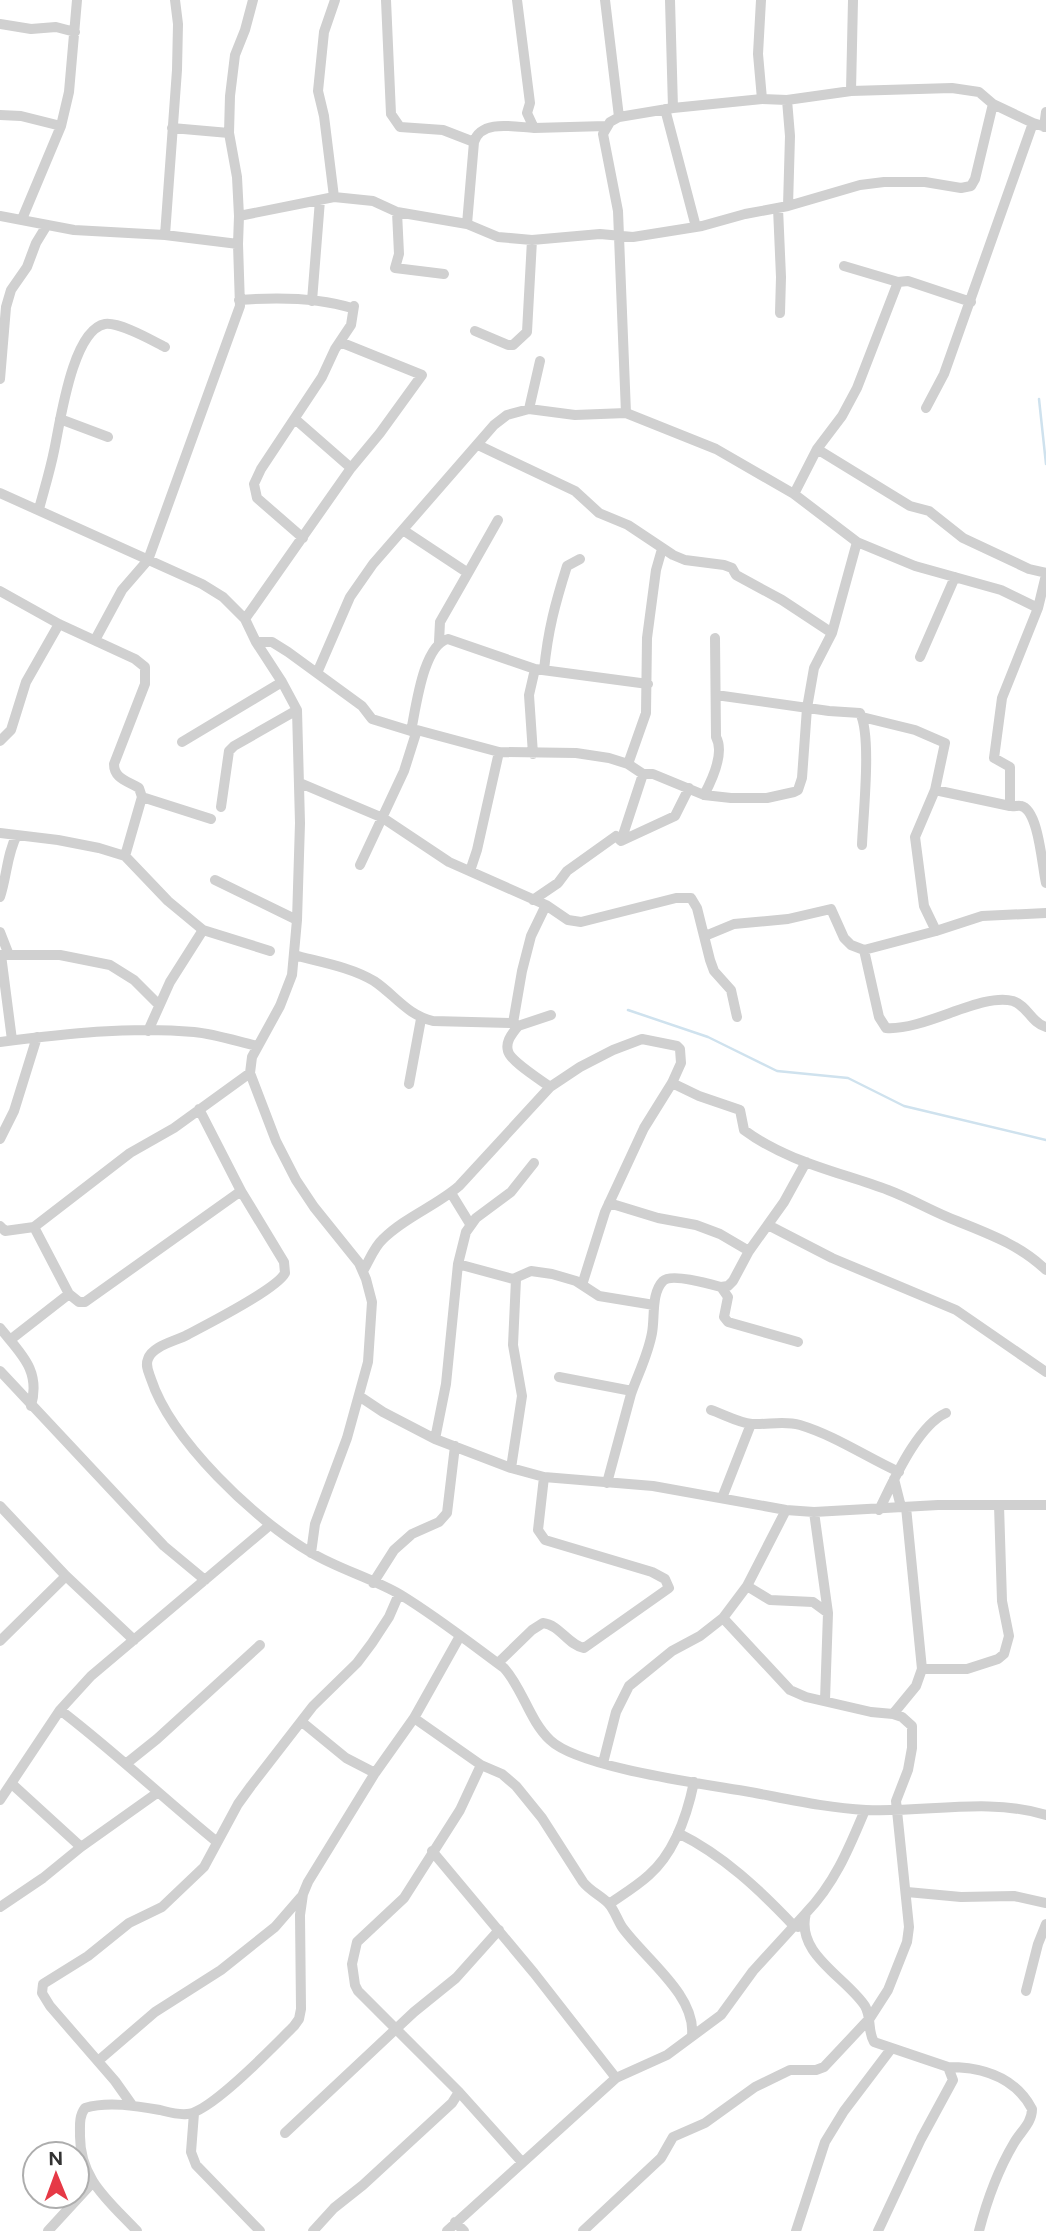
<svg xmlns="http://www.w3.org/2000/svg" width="1046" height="2231" font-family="Figtree,sans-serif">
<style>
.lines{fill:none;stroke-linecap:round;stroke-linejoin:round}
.stream{stroke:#cfe2ee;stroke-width:2.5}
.minor{stroke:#d0d0d0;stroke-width:10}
</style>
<rect width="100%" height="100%" fill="#fff"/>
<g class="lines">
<path class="stream" d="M1039 399 1046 464
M628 1010 708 1037 777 1071 848 1078 904 1106 1046 1140"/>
<path class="minor" d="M386 0 391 114 400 127 443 130 474 142
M605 0 619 117
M670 0 673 108
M761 0 758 54 762 99
M0 24 31 29 56 27 75 32
M851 91 853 0
M787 100 790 136 788 206
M665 109 696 227
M0 115 21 116 61 126
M1044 127 1046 112
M172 128 229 133
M534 128 606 126
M334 197 324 116 318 91 324 32 335 0
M778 208 781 277 780 313
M397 212 399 254 395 268 444 274
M0 216 74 230 165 235 238 244
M239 216 334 197 373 201 397 212 467 224 498 237 532 240 600 234 633 237 702 226 745 214 788 206 860 185 884 182H925L961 188 971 186 975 179 993 104
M22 219 61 126 69 92 77 0
M467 224 474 142C481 119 515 127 534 128L527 113 530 103 517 0
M165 235 177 70 178 24 175 0
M844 266 898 282 908 281 971 302
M239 300C277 297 316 297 352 308L354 306 351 325 335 349 322 377 261 469 254 484 257 498 303 538
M312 301 320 200
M475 331 508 345H513L527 332 532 240
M0 379 6 307 11 290 27 267 36 243 47 225
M926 408 944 374 1033 123
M529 409 540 361
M626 413 618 211 603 134 610 122 619 117 673 108 762 99 787 100 851 91 952 88 979 92 993 104 1033 123 1046 127
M60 419 108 437
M295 419 351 468
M478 445 575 491 599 513 628 525 673 555 685 560 724 565 732 568 736 575 782 600 832 633
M817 449 910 506 929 511 963 538 1029 569 1046 573
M0 493 202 584 223 597 245 619 256 642 282 682 297 710 300 823 297 920 292 975 280 1006 252 1057 250 1073 276 1141 296 1180 314 1207 359 1263 366 1279 372 1302 368 1362 347 1438 315 1524 311 1553
M794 494 817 449 842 416 857 388 898 282
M39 509C44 490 50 471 54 451 60 424 72 330 105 324 120 322 151 340 165 347
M403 530 468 573 498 520
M0 591 59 624 135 659 145 667V684L114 764C114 779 128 781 139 788L142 797 125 856
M245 619 351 468 380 433 422 375 340 342
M95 640 122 590 148 560 240 306 238 244 239 216 237 177 229 133 230 96 235 55 245 30 253 0
M256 642H272L288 652 362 706 372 719 411 731 417 730 499 752 576 753 609 758 628 764 643 774H653L704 795 731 798H767L794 792 798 790 802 778 807 708 814 668 832 633 857 542
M439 642 440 622 468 573
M920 657 955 577
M544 670C548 630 555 604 567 566L580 559
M317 673 350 597 373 564 494 425 507 415 529 409 575 415 626 413 716 449 794 494 857 542 915 566 1001 590 1038 608
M716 695 829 711 860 713C872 736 863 815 862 845
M862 717 915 730 945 743 935 790 915 837 924 906 936 931
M411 731C416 708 423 645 448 639L535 669 648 684
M0 741 11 730 26 682 59 624
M182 742 282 682
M533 754 529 695 535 669
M628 764 646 713 647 638 656 570 662 549
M300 783 383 818 449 862 546 905 568 920 581 922 676 898H691L697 908 710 960 714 971 731 990 737 1017
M935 790 1010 806C1014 807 1018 805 1021 806 1039 810 1042 867 1046 883
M704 795C712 780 725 753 716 737L715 638
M142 797 211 819
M1010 806V767L994 758 1002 698 1038 608 1046 575
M221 807 229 751 234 746 297 710
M0 833 58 840 99 848 125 856 168 901 203 930 170 982 148 1031
M621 841 675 816 689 788
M360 865 404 771 417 730
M470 871 477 850 499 752
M215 880 297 920
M0 897C7 876 7 853 17 835
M533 900 558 883 567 871 616 836 621 841 643 774
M546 905 531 936 522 971 513 1023 518 1026C513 1033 505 1041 508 1051 510 1061 541 1080 550 1087
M203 930 270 951
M0 932 9 955
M705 936 734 924 788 919 831 909 844 938 851 945 864 950 936 931 982 916 1046 913
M864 950 879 1017 886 1028C924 1031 982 992 1013 1001 1028 1006 1031 1023 1046 1027
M0 955H60L110 965 134 980 159 1005
M1 955 12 1040
M294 955C320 962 351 967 374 981 395 995 407 1015 433 1021L513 1023
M518 1026 551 1015
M0 1042C64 1034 129 1026 194 1032 215 1034 236 1041 257 1046
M672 1083 699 1096 740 1110 744 1130C787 1162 840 1172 888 1190 912 1199 933 1212 957 1221 989 1234 1020 1245 1046 1270
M409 1084 421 1019
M199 1109 241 1191 284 1262 285 1273C277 1289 206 1325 187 1335 176 1341 152 1346 148 1359 145 1366 149 1373 151 1379 171 1440 255 1520 310 1552 338 1569 372 1578 401 1595 437 1617 470 1643 504 1668 523 1689 529 1720 550 1740 579 1768 705 1784 750 1792 788 1799 827 1808 866 1810 926 1813 987 1797 1046 1815
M0 1139 14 1111 37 1037
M451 1193 470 1224
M609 1203 658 1218 696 1225 720 1234 749 1251
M768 1225 832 1258 956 1310 1046 1372
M0 1226 5 1231 34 1227 130 1153 174 1128 250 1073
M34 1227 69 1294 79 1302H85L241 1191
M458 1264 513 1279 531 1271 552 1274 576 1281 599 1296 654 1305
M363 1271C369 1261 374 1247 383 1239 405 1217 436 1206 459 1186L550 1087 580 1067 613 1050 642 1039 677 1046 680 1049 681 1063 672 1083 644 1128 605 1212 582 1285
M721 1287 728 1297 724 1317 728 1322 798 1342
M0 1328C21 1354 41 1370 31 1406
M10 1340 69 1294
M0 1371 164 1546 205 1580
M559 1377 632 1391
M359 1396 383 1412 435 1439 511 1468 544 1477 653 1486 786 1510 814 1512 938 1505H1046
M711 1410C723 1414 739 1423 752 1424 769 1425 783 1420 800 1425 836 1436 866 1457 899 1472
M435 1439 446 1384 458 1264 466 1232 476 1218 511 1192 534 1163
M511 1468 522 1396 513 1345 516 1279
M894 1479 901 1507
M607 1483C615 1454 623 1424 631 1394 638 1374 648 1355 652 1333 655 1318 651 1293 663 1281 671 1273 710 1284 721 1287L728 1286 733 1281 749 1251 784 1202 806 1162
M722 1498 751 1424
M0 1506 66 1576 134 1640
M879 1510C893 1482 917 1426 946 1413
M814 1512 828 1613 825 1700
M373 1583 394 1550 412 1534 439 1522 447 1513 455 1446
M747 1586 770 1600 813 1602 828 1613
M0 1641 66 1576
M498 1663 532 1630 543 1623C560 1625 568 1645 584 1648L669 1588 665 1579 652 1572 545 1540 538 1530 544 1477
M922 1669H967L998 1659 1004 1654 1009 1636 1002 1601 999 1505
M60 1710C115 1752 164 1799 217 1842
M893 1714 916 1686 922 1669 906 1507
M414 1718 481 1765 502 1774 516 1786 542 1818 583 1882C590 1891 600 1895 608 1903 614 1909 617 1919 622 1927 644 1958 696 1995 692 2035
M302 1722 346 1758 375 1773
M127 1763 157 1739 260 1645
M603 1763 616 1712 629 1686 672 1651 700 1636 723 1618 747 1586 786 1510
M481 1765 460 1810 404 1898 357 1942 352 1964 355 1985 358 1991 459 2092 521 2161
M12 1784 81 1847
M0 1800 60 1710 91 1676 270 1525
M865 1810C849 1848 835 1883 806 1913 795 1954 846 1977 865 2006 872 2018 867 2030 874 2042L948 2067 953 2080 921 2139 878 2231
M678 1833C723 1855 760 1890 794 1926L798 1927
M432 1851 534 1973 616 2078
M907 1892 961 1897 1014 1896 1046 1903
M609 1904C622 1895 637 1886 649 1875 675 1852 687 1816 694 1782
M0 1907 43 1878 81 1847 157 1793
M1026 1991 1038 1944 1046 1924
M98 2061 155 2012 221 1970 275 1927 301 1897
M948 2067C982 2067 1015 2077 1032 2109 1032 2123 1021 2131 1014 2143 998 2170 987 2200 979 2231
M132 2105 115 2081 50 2006 42 1993 43 1984 88 1956 129 1923 162 1907 204 1867 238 1804 251 1786 313 1706 357 1663 372 1643 389 1617 399 1594
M194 2113 191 2152 196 2165 260 2231
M285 2133 414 2012 456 1978 499 1930
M455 2222 464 2231
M48 2231 92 2183
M137 2231C109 2201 79 2179 80 2134 80 2125 79 2116 85 2108 108 2101 137 2106 160 2110 168 2112 178 2115 187 2114 210 2113 275 2045 294 2026L299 2019 301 2009 300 1915 303 1894 308 1882 375 1773 414 1718 460 1636
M313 2231 334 2208 363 2185 452 2103 459 2092
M447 2231 616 2078 667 2055 721 2015 753 1971 806 1913
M583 2231 661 2158 673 2137 705 2123 755 2087 790 2070H816L824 2067 870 2018 888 1990 907 1942 909 1927 896 1801 908 1770 912 1748V1726L902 1717 893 1714 871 1712 806 1697 790 1690 723 1618
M796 2231 825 2142 844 2111 891 2049"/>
</g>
<g transform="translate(56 2175) rotate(359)"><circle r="33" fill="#ffffff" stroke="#adadad" stroke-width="2"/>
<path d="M0-5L12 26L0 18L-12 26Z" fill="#e63946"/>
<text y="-10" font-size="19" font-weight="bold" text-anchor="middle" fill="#333333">N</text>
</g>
</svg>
